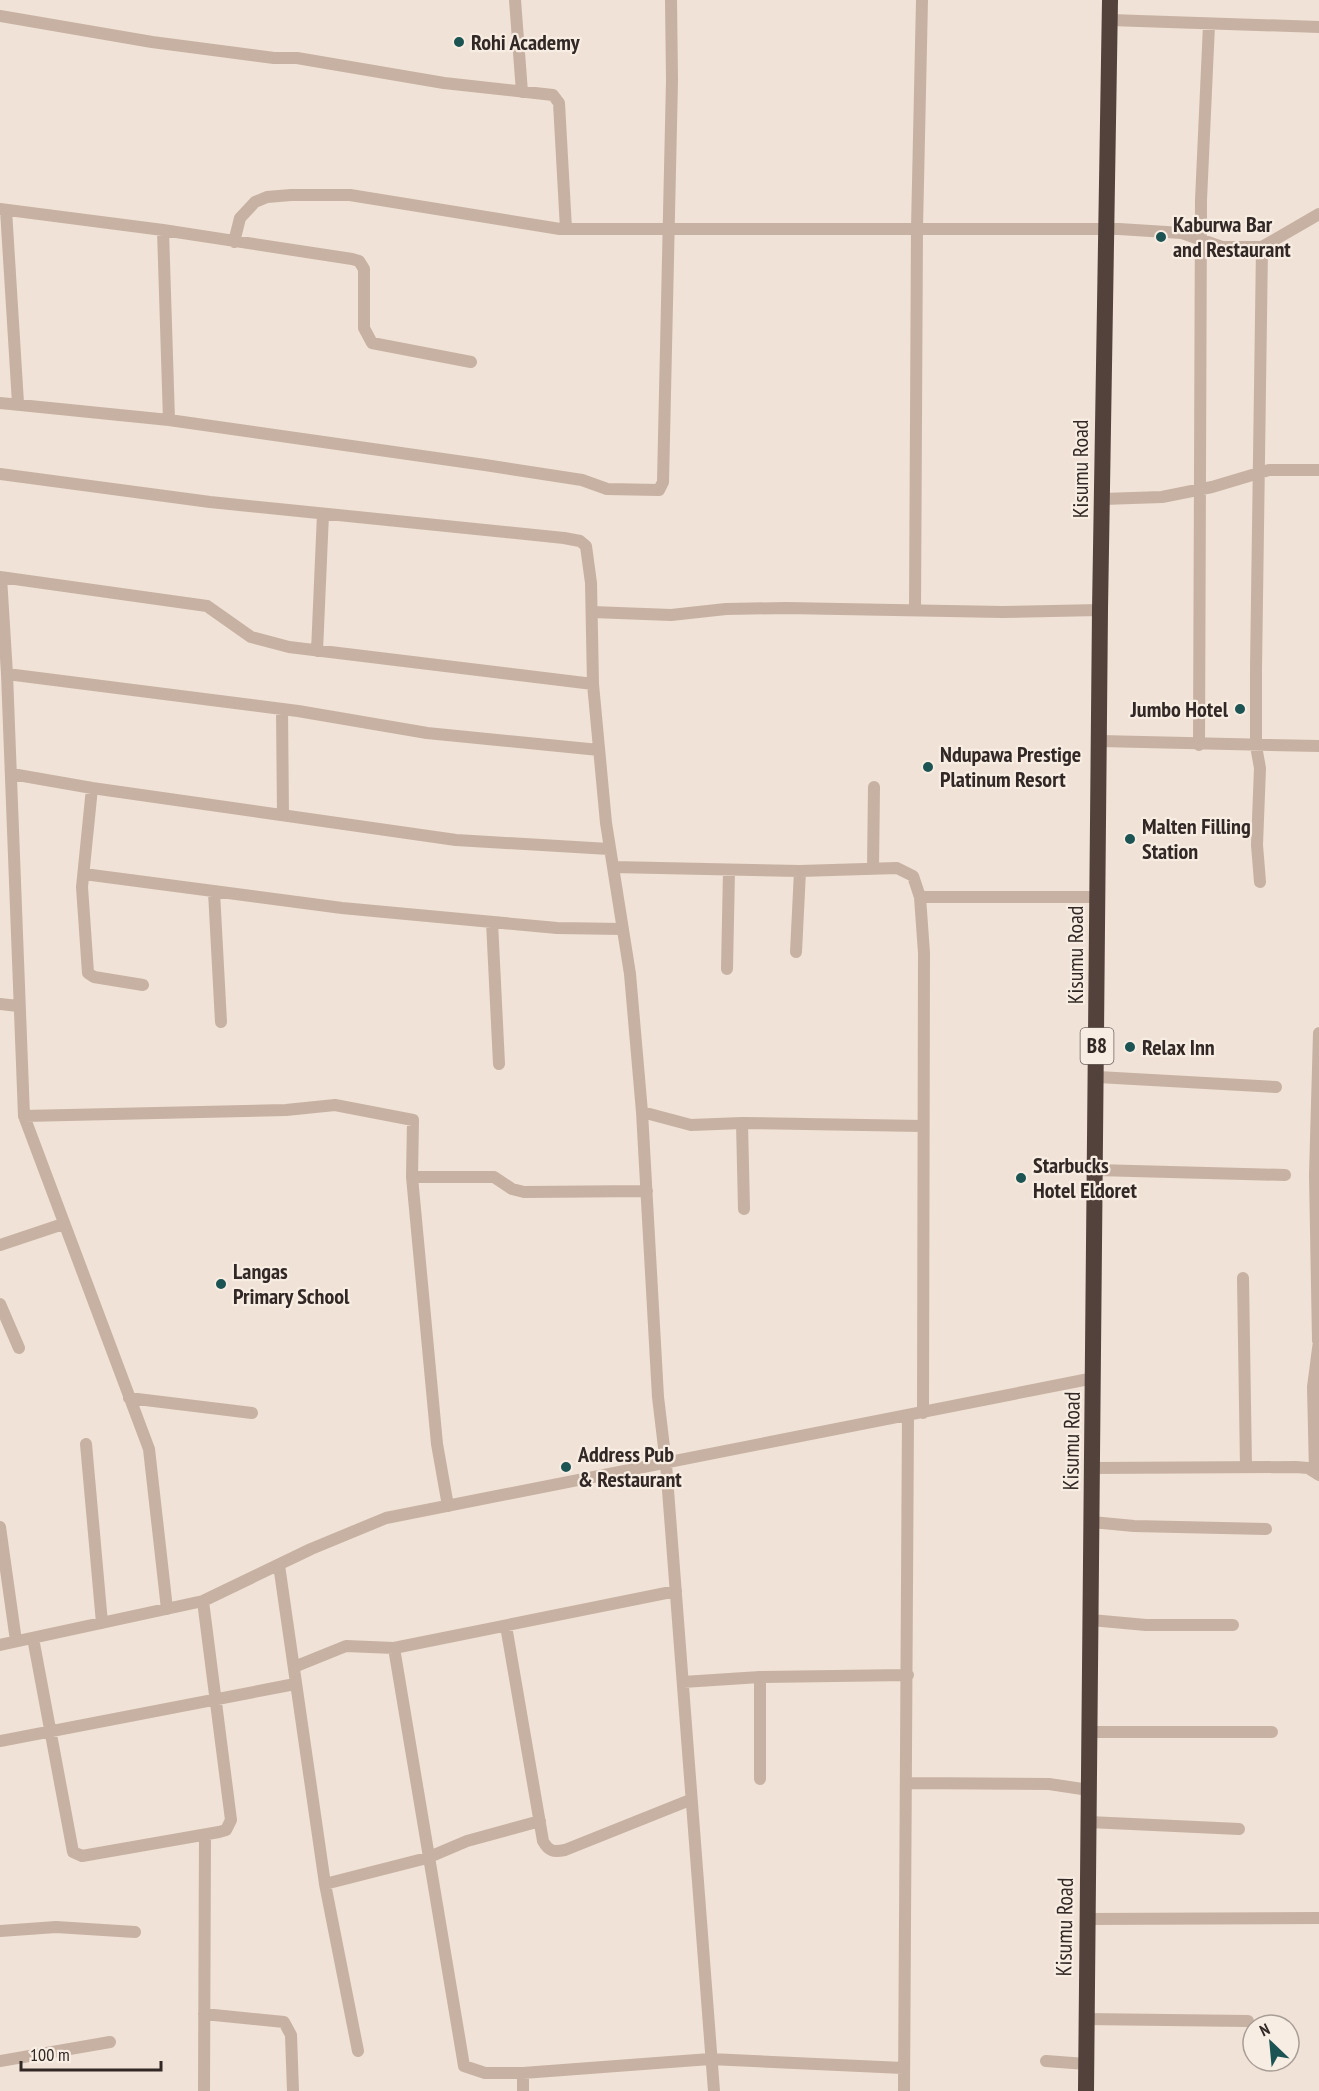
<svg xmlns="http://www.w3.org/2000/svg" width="1319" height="2091" font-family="'PT Sans Narrow',sans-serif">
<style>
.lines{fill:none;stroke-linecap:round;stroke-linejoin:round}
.minor{stroke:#c7b1a3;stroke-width:12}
.highway{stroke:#53423c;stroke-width:16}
.poi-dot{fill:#1c5353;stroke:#f8ede2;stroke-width:2}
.labels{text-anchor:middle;stroke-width:4.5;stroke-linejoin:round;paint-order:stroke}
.shield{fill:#f8ede2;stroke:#6d635e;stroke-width:1.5}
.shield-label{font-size:21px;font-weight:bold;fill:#322825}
.poi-label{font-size:22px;font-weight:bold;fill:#322825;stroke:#f8ede2;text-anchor:start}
.street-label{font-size:22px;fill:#322825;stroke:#f8ede2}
</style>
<rect width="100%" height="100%" fill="#f0e2d6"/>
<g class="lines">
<path class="minor" d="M515 0 522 92
M0 16 152 42 274 58H297L444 83 553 95 559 103 566 229
M1110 20 1319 27
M0 209 163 230 352 259 359 261 364 269V328L372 343 471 362
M6 210 18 403
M163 230 169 420
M234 242 240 218 255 202 267 197 291 195H350L560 229H1119L1182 233 1222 247H1262L1319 214
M0 403 169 420 485 465 582 480 607 489 659 490 663 482 672 80 671 0
M0 474 210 502 564 538 580 541 586 546 591 583 593 684 606 823 630 974 642 1112 658 1397 666 1464 714 2091
M1103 499 1162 497 1212 487 1269 470H1319
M0 577 207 606 251 637 289 647 593 684
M1 577 7 674 24 1116 149 1449 167 1609
M915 610 917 228 922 0
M592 612 671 615 726 609 786 608 1002 612 1100 610
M317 651 323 514
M7 674 298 711 427 733 599 750
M282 709 283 815
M1100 741 1319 746
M1199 745 1201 200 1209 25
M12 774 92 788 456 840 609 849
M92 788 82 887 88 973 94 977 143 985
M613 867 800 871 897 868 913 876 920 897 924 953 923 1413
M873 869 874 787
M84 874 342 908 557 928 622 929
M1260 882 1257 845 1260 768 1256 746V669L1262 247
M214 892 221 1022
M920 897H1098
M492 922 499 1064
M796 952 800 871
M727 969 729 870
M0 1004 18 1006
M1098 1077 1276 1087
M642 1112 691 1125 742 1123 922 1126
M24 1116 286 1110 335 1105 413 1120 412 1177 437 1444 448 1506
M742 1123 744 1209
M1096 1170 1285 1175
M412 1177H494L512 1189 524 1192 647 1191
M0 1245 63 1224
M1243 1278 1246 1467
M0 1304 19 1348
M1318 1341 1315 1175 1319 1033
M129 1398 252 1413
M86 1444 102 1623
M1093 1468 1296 1467 1308 1468 1319 1475
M1315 1472 1313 1387 1319 1341
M1092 1522 1134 1526 1266 1529
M0 1527 16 1641
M279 1565 325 1884 358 2051
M1091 1620 1146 1625H1233
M506 1626 543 1841C549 1852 554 1852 565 1850L690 1800
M33 1638 73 1852 82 1856 219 1832 226 1830 231 1820 203 1601
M0 1645 203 1601 311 1549 386 1518 1094 1378
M394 1648 464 2066 485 2073H523L710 2059 903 2068
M294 1667 346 1646 394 1648 676 1591
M760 1677V1779
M683 1682 760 1677 908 1675
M1090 1732H1272
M0 1741 295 1684
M908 1783 1049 1784 1089 1790
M1089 1822 1239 1829
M325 1884 427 1858 467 1841 540 1821
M1086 1919 1319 1918
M0 1931 56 1927 135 1932
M204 2014 284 2022 291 2035 293 2091
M1085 2019 1248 2021
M0 2061 110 2042
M1046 2061 1086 2064
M523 2073V2091
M204 2091 205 1835
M904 2091 908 1416"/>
<path class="highway" d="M1086 2091 1100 610 1110 0"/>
</g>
<g class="poi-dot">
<circle cx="459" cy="42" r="6"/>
<circle cx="1161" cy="237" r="6"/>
<circle cx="1240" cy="709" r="6"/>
<circle cx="928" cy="767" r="6"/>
<circle cx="1130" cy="839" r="6"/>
<circle cx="1130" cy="1047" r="6"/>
<circle cx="1021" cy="1178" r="6"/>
<circle cx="221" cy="1284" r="6"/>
<circle cx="566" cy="1467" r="6"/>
</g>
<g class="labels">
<rect class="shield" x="1080.5" y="1028" width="33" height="36" rx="4.5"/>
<g class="shield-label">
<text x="1097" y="1053">B8</text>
</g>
<g class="poi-label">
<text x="471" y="50">Rohi Academy</text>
<text x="1173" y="232">Kaburwa Bar<tspan x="1173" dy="25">and Restaurant</tspan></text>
<text x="1228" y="717" text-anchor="end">Jumbo Hotel</text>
<text x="940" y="762">Ndupawa Prestige<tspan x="940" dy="25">Platinum Resort</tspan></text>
<text x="1142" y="834">Malten Filling<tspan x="1142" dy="25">Station</tspan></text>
<text x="1142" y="1055">Relax Inn</text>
<text x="1033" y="1173">Starbucks<tspan x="1033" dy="25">Hotel Eldoret</tspan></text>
<text x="233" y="1279">Langas<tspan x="233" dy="25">Primary School</tspan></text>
<text x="578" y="1462">Address Pub<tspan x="578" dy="25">&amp; Restaurant</tspan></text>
</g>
<g class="street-label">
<text transform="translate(1080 469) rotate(-90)" y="8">Kisumu Road</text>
<text transform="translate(1075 955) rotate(-90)" y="8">Kisumu Road</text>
<text transform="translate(1071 1441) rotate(-89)" y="8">Kisumu Road</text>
<text transform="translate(1064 1927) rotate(-89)" y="8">Kisumu Road</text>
</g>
</g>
<g transform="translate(1271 2043) rotate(334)"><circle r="28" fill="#f8ede2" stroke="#a99e96" stroke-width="1.5"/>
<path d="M0-4.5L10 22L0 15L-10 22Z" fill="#1c5353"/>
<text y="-9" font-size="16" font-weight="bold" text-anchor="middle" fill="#322825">N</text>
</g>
<path d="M21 2061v9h140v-9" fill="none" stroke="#322825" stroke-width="3"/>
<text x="30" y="2061" font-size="18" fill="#322825" stroke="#f8ede2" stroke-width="4.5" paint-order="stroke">100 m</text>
</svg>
